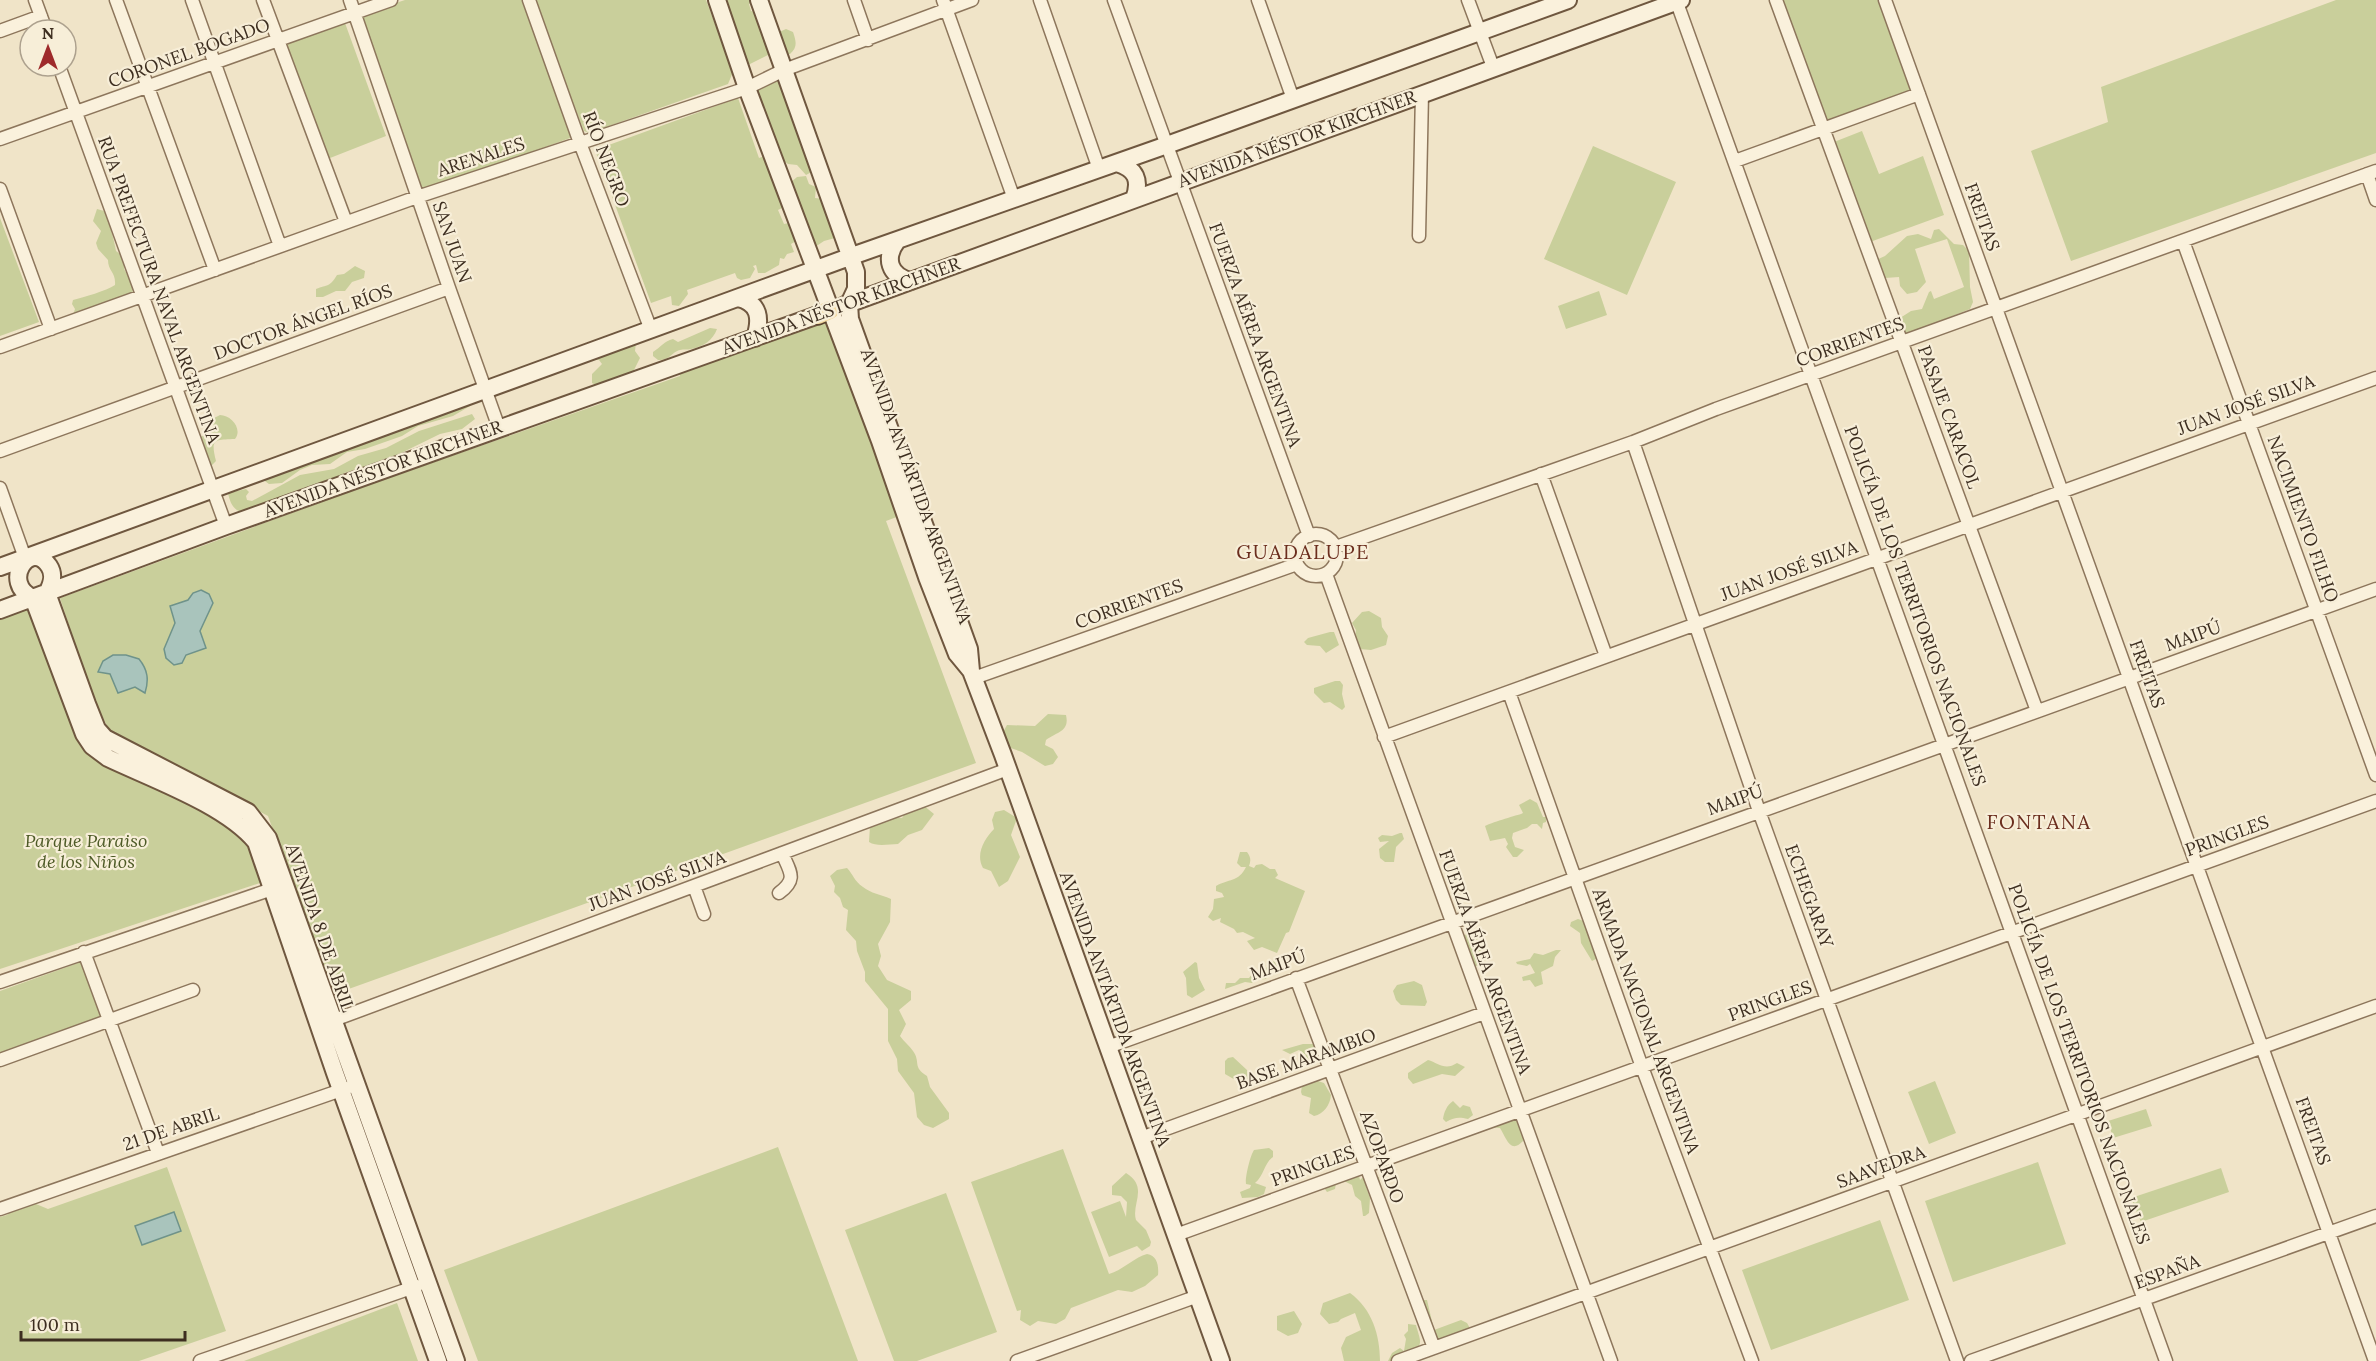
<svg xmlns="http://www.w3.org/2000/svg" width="2376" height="1361" font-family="Lora,serif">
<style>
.green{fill:#c9cf9b}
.water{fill:#a9c4bc;stroke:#6f938a;stroke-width:1.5}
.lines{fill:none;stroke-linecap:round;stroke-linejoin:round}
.minor-casing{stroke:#8d765c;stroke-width:15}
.secondary-casing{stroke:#6f573f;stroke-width:20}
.primary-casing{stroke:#5b4430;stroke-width:21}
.minor{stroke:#faf1dc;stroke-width:12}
.secondary{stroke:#faf1dc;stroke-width:16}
.primary{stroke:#f3d9a0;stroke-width:18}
.labels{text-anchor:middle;stroke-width:4.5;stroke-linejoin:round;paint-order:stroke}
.street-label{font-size:18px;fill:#3d2e20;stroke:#f7eed8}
.park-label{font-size:18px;font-style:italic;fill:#4d5a26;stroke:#f7eed8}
.neighbourhood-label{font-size:20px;letter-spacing:1.5px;fill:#6b2e1e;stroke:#f7eed8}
</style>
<rect width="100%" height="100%" fill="#f0e4c8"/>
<path class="green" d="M405 0H525L572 135 570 138 423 192 418 190 352 24 368 12Z
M533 0H706L722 43 725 45 735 63 731 68 733 72 728 84 589 133 584 131Z
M718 0H755L749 4 751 11 765 15 777 33 786 29 793 32C796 41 798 47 790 54L772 53 748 65 742 54 741 44 737 41Z
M1779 0H1881L1914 92 1825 124Z
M2336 0H2376V153L2071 261 2031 151 2108 122 2101 87Z
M345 23 386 136 325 160 284 45Z
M781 79 819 168 806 175 797 165 788 164 777 156 753 92 771 81Z
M738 98 759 158 765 156 784 207 778 210 784 224 789 223 796 241 791 244 794 252 787 254 784 259 780 258 779 265 765 273H758L756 265 753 266 755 269 750 278 741 280 737 278 735 273 687 290 688 294 679 306 672 305 671 296 651 303 595 150Z
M1862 131 1879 174 1923 156 1944 215 1870 242 1834 142Z
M1593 146 1676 182 1627 295 1544 259Z
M806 176 809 184 816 187 815 198 825 199 838 231 835 238 824 241 812 249 798 211V195L792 192 789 184 797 177Z
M97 209 104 211C109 222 114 239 116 251L124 257V269L132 283 133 295 73 315 75 309 72 304 73 300C84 297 106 291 115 285 116 272 108 271 108 260L98 249 96 243 101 231 93 221Z
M0 218 39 322 0 336Z
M1939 229 1954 244 1963 245 1969 251 1970 287 1973 302 1970 309 1917 330 1906 338 1897 320 1911 311 1922 309 1929 292 1931 291 1934 299 1964 287 1947 239 1915 249 1926 282 1917 292 1907 294 1900 286 1899 277 1871 279 1867 264 1885 256 1907 236 1918 234 1931 239 1934 230Z
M355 266 365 271 364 278 352 282 345 291H336L323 297H316V289C328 284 329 288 337 275L344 274Z
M1599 291 1607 315 1566 329 1558 306Z
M827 319 902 515 886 521 976 763 332 995 268 816 111 733 93 699 60 598 360 488 680 376 679 373Z
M710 328 717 329C713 340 703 347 691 349 687 350 684 349 680 350 670 353 671 360 658 360L653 356V352C661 347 664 341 673 339L678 342Z
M636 342 635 351 640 358 632 374 596 385 592 383V374L602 364 599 360 590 359Z
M467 402 471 404 470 406 453 416 418 426 402 436 365 449 347 452 330 464 312 465 300 470 282 483 269 484 262 479Z
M472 414 475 419 462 429 440 434 389 459 344 473 341 478C322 482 305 487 287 494 274 500 261 512 245 512 233 512 230 502 228 493L246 489 249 492 246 496 247 500 252 501 300 475 334 469 358 456 386 448 419 431Z
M220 415C231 415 243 429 235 439 215 440 210 438 216 461L210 467 197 439 212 431 214 418Z
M29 607 103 764 217 817 237 833 250 846 263 882 0 969V618Z
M1369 611 1381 618 1382 627 1388 636 1386 645 1371 650 1359 649 1355 639 1356 630 1352 623 1362 612Z
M1330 632H1334L1339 645 1326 653 1320 646 1307 645 1304 642 1308 638Z
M1335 681H1340L1343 685 1342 694 1345 707 1342 710 1330 702 1324 703 1314 693V688Z
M1048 714 1066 715C1070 732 1056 732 1046 740L1045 745 1053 749 1058 757 1053 764 1045 766 1022 752 1005 746 1002 734 1007 725 1035 726Z
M1530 799 1537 803 1543 817H1546V822L1543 823 1542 829 1537 824H1532L1527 828 1513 833 1512 838 1515 847 1524 850 1517 857H1513L1506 847 1508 844 1505 838 1490 841 1485 826C1490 823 1514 816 1521 814L1523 813 1519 805Z
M923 805 934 814 922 830 908 835 898 844C889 844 877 847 869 842L870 826 889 816 902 818 906 812Z
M1004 810 1017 818 1011 835 1020 857 1008 881 999 887 991 871 983 868C975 854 985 838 994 829L992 820 995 812Z
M1400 833H1402L1404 839 1396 847 1394 862H1385L1380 858 1379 849 1389 841 1380 842 1378 838 1382 835 1392 836Z
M1240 852H1247C1251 857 1251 861 1249 866L1254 868 1256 865 1262 864 1270 869H1275L1278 875 1275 878 1305 891 1289 932 1286 933 1277 953 1262 947 1254 950 1247 941 1255 938 1243 932 1237 933 1234 929 1220 922 1221 918 1213 921 1208 917 1213 909 1214 899 1224 897 1222 893 1216 891V886C1228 879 1239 882 1246 867H1241L1237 863Z
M847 868C853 874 854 881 863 887 870 893 882 895 891 899L890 922 878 944 881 956 878 966 887 980 911 991V1000L899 1010 906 1024 900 1036C904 1042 909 1045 913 1051 921 1062 912 1067 927 1076L930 1087 949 1113V1119L933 1128 924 1125 917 1117 914 1093 898 1071 897 1059 888 1041V1009L865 981V972L857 951 856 941 846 930 848 910 843 907 840 898 834 892 835 886 830 876 837 870Z
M1578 919 1584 921 1597 953 1596 959 1592 961 1581 943 1580 933 1570 926 1571 922Z
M1470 932 1475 933C1476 935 1477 938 1478 942 1482 953 1486 947 1484 963L1471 968 1457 940Z
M1556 950H1561L1555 957 1553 966 1541 972 1543 984 1535 987 1530 980 1523 981 1522 977 1535 973 1530 964 1527 966 1517 964 1516 962 1530 959 1534 953 1543 955Z
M1274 961 1279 969 1267 975 1266 979 1255 980 1252 983 1245 982 1225 989 1226 983H1235L1240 978H1249L1253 973H1260Z
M81 962 102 1019 0 1055V991Z
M1195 962 1197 963 1199 978 1205 990 1192 998 1187 995 1186 978 1183 972Z
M1414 981 1422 985 1427 1002 1425 1006 1401 1005 1396 1000 1393 991 1397 985Z
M1303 1044H1317C1322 1064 1304 1069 1288 1071L1286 1066 1301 1063 1306 1055 1299 1050 1290 1054 1282 1050Z
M1233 1057 1247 1070 1248 1079 1244 1085 1225 1074V1061L1228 1058Z
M1428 1060C1438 1063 1445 1071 1457 1063L1465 1067 1455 1076 1442 1074 1413 1084 1408 1078V1073Z
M1315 1080 1324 1083 1331 1095C1330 1105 1324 1114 1314 1116L1309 1113 1311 1098 1302 1095 1301 1092 1302 1086Z
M1935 1081 1956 1133 1929 1144 1908 1092Z
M1453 1101 1460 1108 1463 1105 1470 1107 1473 1115 1468 1119C1459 1117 1455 1117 1446 1122L1443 1119C1444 1112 1447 1105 1453 1101Z
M2146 1109 2152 1126 2113 1138 2108 1121Z
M1515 1118 1523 1129V1141C1510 1155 1506 1137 1500 1128L1489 1127Z
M778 1147 858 1361H478L444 1270Z
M1269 1148 1273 1151V1157C1264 1163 1264 1176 1255 1183L1266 1187 1264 1194 1258 1197 1242 1198 1240 1192 1250 1188 1251 1185 1246 1184C1245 1178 1250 1156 1254 1150Z
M1063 1149 1109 1274C1123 1270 1133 1258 1147 1254 1157 1255 1159 1266 1158 1275L1145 1286 1132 1292 1118 1290 1071 1308 1065 1319 1056 1324 1038 1321 1030 1326 1020 1320 1021 1310 1017 1311 971 1182Z
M2038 1162 2066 1244 1953 1282 1925 1201Z
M167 1167 226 1331 139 1361H0V1217L7 1215 17 1205 36 1204 48 1209Z
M2221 1168 2229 1192 2141 1222 2131 1198Z
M1349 1170 1358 1172 1360 1180 1367 1173 1379 1177 1380 1186 1378 1190 1372 1191 1366 1187 1370 1198 1369 1213 1365 1216H1363L1361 1201 1355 1196 1352 1185 1340 1179 1336 1183 1335 1189 1327 1192 1322 1185 1325 1177 1337 1176 1340 1178 1339 1175Z
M1126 1173C1149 1187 1131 1204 1136 1220L1146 1230 1151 1242 1150 1246 1142 1251 1137 1246 1109 1257 1091 1212 1120 1201 1126 1217 1127 1202 1121 1196 1112 1195V1186Z
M946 1193 997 1332 917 1361H894L845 1230Z
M1880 1220 1909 1300 1771 1350 1742 1270Z
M1350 1293C1372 1309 1380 1335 1380 1361H1344L1341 1348 1346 1337 1361 1330 1355 1313 1341 1319 1338 1322 1329 1324 1320 1314 1323 1303Z
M1422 1300H1427L1434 1330 1461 1320 1467 1323 1471 1330 1440 1345 1417 1310Z
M397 1303 418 1361H244Z
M1294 1311 1302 1324 1298 1333 1288 1336 1277 1330V1316Z
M1408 1324 1416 1325C1420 1341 1426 1346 1406 1355L1404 1352 1399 1361H1388L1392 1353 1400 1348 1404 1351 1406 1339 1404 1335 1408 1331Z"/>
<path class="water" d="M201 590 209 594 213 603 200 631 206 648 186 655 182 663 174 665 166 658 164 649 175 623 170 606 188 600 193 593Z
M113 655H126L139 659C148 670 149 680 145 693L135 687 118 693 110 674 98 672 103 661Z
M174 1212 181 1231 142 1245 135 1226Z"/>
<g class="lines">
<g class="minor-casing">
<path id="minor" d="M35 0 46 30
M116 0 215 270
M192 0 280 246
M263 0 346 222
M350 0 449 288 499 428
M529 0 580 143 651 330
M854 0 868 40
M943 0 1014 199
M1040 0 1099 169
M1114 0 1309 536
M1258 0 1293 99
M1468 0 1493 67
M1676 0 2166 1361
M1776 0 2037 711
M1885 0 2375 1361
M0 31 41 16
M59 66 226 526
M0 139 391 0
M1735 161 1919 94
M2367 174 2376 200
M0 189 51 329
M1419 236 1422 93
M2183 241 2376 775
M0 347 417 197 747 88 784 70 972 0
M1633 442 1759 811 1957 1361
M0 451 449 288
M1541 474 1606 656
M0 488 25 558
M1295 555a21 21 0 1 1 42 0a21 21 0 1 1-42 0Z
M1336 547 1633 442 1716 409 2376 171
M1326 574 1611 1361
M974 678 1297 564
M1509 692 1642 1067 1752 1361
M1384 737 2376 378
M694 886 704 914
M779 893C798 879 790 872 782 853
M84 952 158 1153
M1296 978 1434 1348
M0 982 278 887
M326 1023 1008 769
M1108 1047 2376 589
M0 1060 193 990
M1141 1138 1484 1013
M0 1209 347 1088
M1176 1235 2376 801
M200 1361 417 1286
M1017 1361 1198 1296
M1398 1361 2376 1006
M1971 1361 2376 1216"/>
</g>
<g class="secondary-casing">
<path id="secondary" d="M717 0 747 88 880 441 927 577 957 654 971 671
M759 0 856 272V289L849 304 850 319 969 649 971 671 1003 755 1221 1361
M1117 163C1136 169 1141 180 1134 199
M897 241C884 258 889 276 911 281
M738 298C760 303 761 319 755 338
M845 305 1681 0
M0 567 852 256 1167 145 1568 0
M47 593C52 584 55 575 49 566 30 538 0 583 33 598L84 734 92 746 108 758C152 779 226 805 256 842L335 1073 438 1361
M47 593 87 704 97 729 105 738 248 812 268 838 456 1361
M0 610 226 526 818 315"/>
</g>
<g class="primary-casing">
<path id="primary" d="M818 315 830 310"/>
</g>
<use href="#minor" class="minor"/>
<use href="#secondary" class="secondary"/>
<use href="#primary" class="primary"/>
</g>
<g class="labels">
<g class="street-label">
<text transform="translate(189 53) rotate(-20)" y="6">CORONEL BOGADO</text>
<text transform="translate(1297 139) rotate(-20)" y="6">AVENIDA NÉSTOR KIRCHNER</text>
<text transform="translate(481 157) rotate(-18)" y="6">ARENALES</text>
<text transform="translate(606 159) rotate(69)" y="6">RÍO NEGRO</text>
<text transform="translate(1982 217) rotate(70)" y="6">FREITAS</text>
<text transform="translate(452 242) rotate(71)" y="6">SAN JUAN</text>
<text transform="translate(159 290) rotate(70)" y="6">RUA PREFECTURA NAVAL ARGENTINA</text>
<text transform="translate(841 306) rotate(-20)" y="6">AVENIDA NÉSTOR KIRCHNER</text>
<text transform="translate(303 322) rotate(-20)" y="6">DOCTOR ÁNGEL RÍOS</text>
<text transform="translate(1255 335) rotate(70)" y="6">FUERZA AÉREA ARGENTINA</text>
<text transform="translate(1850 342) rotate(-20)" y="6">CORRIENTES</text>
<text transform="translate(2246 405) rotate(-20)" y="6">JUAN JOSÉ SILVA</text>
<text transform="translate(1949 417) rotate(70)" y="6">PASAJE CARACOL</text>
<text transform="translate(383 469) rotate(-20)" y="6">AVENIDA NÉSTOR KIRCHNER</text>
<text transform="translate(916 486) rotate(70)" y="6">AVENIDA ANTÁRTIDA ARGENTINA</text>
<text transform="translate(2303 519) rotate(70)" y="6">NACIMIENTO FILHO</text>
<text transform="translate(1789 571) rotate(-20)" y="6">JUAN JOSÉ SILVA</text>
<text transform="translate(1129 604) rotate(-20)" y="6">CORRIENTES</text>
<text transform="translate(1915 606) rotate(70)" y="6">POLICÍA DE LOS TERRITORIOS NACIONALES</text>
<text transform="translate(2193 636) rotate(-20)" y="6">MAIPÚ</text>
<text transform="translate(2147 674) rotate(70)" y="6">FREITAS</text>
<text transform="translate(1735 800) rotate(-20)" y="6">MAIPÚ</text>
<text transform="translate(2227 836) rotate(-20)" y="6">PRINGLES</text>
<text transform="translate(657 881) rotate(-20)" y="6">JUAN JOSÉ SILVA</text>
<text transform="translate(1809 896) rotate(70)" y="6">ECHEGARAY</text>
<text transform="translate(320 928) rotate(71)" y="6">AVENIDA 8 DE ABRIL</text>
<text transform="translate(1485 962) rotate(70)" y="6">FUERZA AÉREA ARGENTINA</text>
<text transform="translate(1278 965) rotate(-20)" y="6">MAIPÚ</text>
<text transform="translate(1770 1001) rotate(-20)" y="6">PRINGLES</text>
<text transform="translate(1115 1009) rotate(70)" y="6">AVENIDA ANTÁRTIDA ARGENTINA</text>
<text transform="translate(1646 1021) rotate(70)" y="6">ARMADA NACIONAL ARGENTINA</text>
<text transform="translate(1306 1059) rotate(-20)" y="6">BASE MARAMBIO</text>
<text transform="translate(2079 1064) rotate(70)" y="6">POLICÍA DE LOS TERRITORIOS NACIONALES</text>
<text transform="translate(171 1129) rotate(-19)" y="6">21 DE ABRIL</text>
<text transform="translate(2313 1131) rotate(70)" y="6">FREITAS</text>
<text transform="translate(1382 1157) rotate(70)" y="6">AZOPARDO</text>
<text transform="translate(1313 1166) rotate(-20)" y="6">PRINGLES</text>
<text transform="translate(1881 1167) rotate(-20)" y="6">SAAVEDRA</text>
<text transform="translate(2167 1272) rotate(-20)" y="6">ESPAÑA</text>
</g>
<g class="park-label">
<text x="86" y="847">Parque Paraiso<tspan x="86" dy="21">de los Niños</tspan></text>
</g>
<g class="neighbourhood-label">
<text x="1303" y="559">GUADALUPE</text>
<text x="2039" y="829">FONTANA</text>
</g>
</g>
<g transform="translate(48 48)"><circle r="28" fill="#f7eed8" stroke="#ada18e" stroke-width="1.5"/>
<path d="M0-4.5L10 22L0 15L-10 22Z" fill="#9e2a2b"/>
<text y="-9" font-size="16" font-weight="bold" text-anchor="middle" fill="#3d2e20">N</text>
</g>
<path d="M21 1331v9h164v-9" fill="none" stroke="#3d2e20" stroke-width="3"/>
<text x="30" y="1331" font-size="18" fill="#3d2e20" stroke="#f7eed8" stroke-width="4.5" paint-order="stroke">100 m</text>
</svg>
